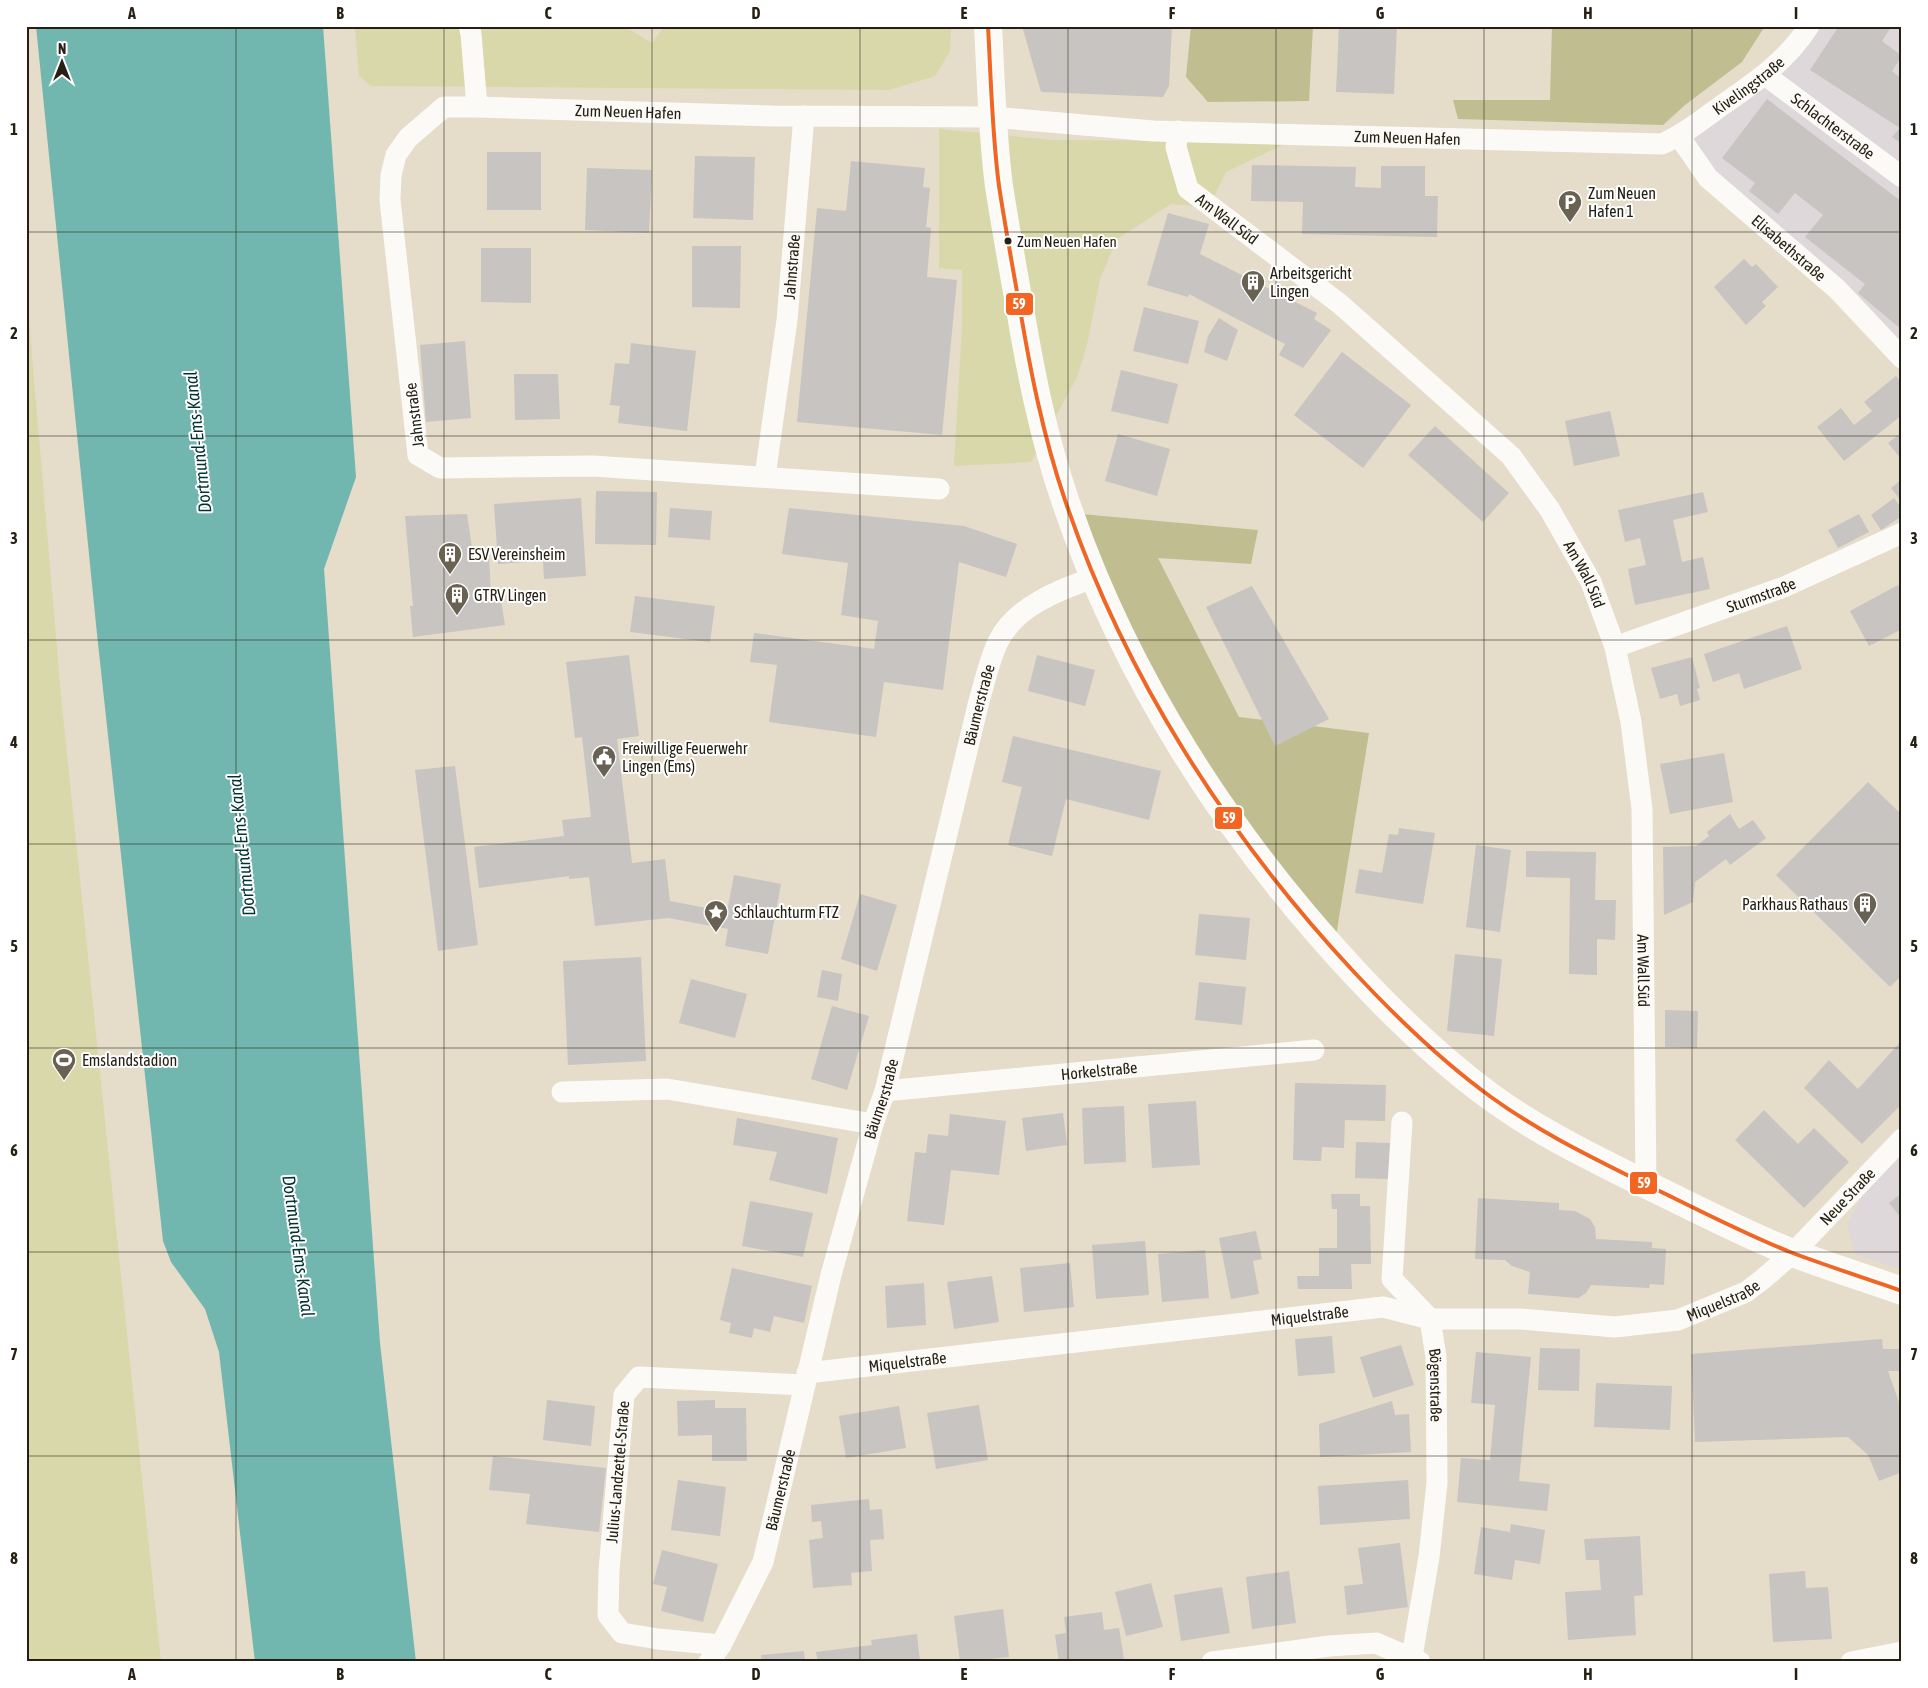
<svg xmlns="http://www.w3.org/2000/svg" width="1928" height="1688" font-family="'Asap Condensed',sans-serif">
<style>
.commercial{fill:#ded8db}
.green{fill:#d9d8aa}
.forest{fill:#c0be90}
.water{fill:#72b6b0}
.building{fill:#c8c4c1}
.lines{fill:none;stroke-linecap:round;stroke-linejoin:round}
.street{stroke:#fbfaf7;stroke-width:21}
.secondary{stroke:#fbfaf7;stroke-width:28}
.bus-1-casing{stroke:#fff;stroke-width:8}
.bus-1{stroke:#f26522;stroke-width:4}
.grid{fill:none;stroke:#262014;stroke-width:1;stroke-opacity:0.55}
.bus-dot{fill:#262014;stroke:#fff;stroke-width:2}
.labels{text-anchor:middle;stroke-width:4;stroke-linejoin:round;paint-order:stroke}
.bus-label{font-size:15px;fill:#262014;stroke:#fff;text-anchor:start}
.street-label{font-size:16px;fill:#262014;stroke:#fff}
.poi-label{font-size:16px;fill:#262014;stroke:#fff;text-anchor:start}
.water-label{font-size:18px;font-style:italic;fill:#013333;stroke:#fff}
.line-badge{stroke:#fff;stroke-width:2}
.badge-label{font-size:14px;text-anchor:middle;font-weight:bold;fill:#fff}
.neatline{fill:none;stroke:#262014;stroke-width:2}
.grid-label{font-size:16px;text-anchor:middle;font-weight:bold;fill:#262014}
</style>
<rect width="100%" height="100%" fill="#e5dcc9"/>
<path class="commercial" d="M1807 26H1902V345L1677 141Z
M1902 1142V1270L1855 1254 1847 1225 1875 1169Z"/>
<path class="green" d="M355 26H624L652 43 664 26H951L950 51 935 76 889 90 371 86 359 76Z
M939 129 1053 140 1289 142 1226 172 1209 207 1171 204 1117 239 1100 279 1087 345 1077 377 1031 462 954 466 962 326V270L939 268Z
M26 285 61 696 161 1662H26Z"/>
<path class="forest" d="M1191 26H1313L1309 101 1208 102 1186 77Z
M1552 26H1765L1742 62 1685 105 1663 125 1458 119 1453 100H1550Z
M1070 513 1258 530 1251 564 1158 558 1239 717 1369 733 1335 942 1239 835Z"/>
<path class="water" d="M36 26H323L356 477 324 569 380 1343 416 1662H255L219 1352 205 1309 171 1262 163 1241 97 634Z"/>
<path class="building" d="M1022 26H1172L1169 86 1163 97 1041 92Z
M1339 26H1397L1394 94 1336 92Z
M1839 26H1892L1882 41 1902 56 1892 71 1902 79V144L1892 137 1900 128 1810 70Z
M1767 99 1902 202V330L1858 293 1865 284 1805 237 1823 215 1795 193 1778 214 1749 191 1755 183 1722 158Z
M487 152H541V210H487Z
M695 156 755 157 753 220 693 218Z
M851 161 925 168 923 187 930 188 926 227 931 228 927 277 957 280 942 435 797 422 817 208 846 211Z
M1252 165 1356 167 1355 187 1381 188V166H1425V196H1438L1437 237 1302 234 1303 202 1251 201Z
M587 168 652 170 649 233 585 230Z
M1168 213 1209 224 1200 254 1317 313 1314 319 1331 330 1303 368 1279 355 1285 344 1189 294 1188 297 1147 285Z
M692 246H741L740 308 692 307Z
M481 248H531V303L481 302Z
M1744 259 1752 267 1756 264 1778 287 1762 302 1766 306 1746 325 1714 287Z
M1144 307 1199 321 1188 364 1133 351Z
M1219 318 1238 330 1227 361 1204 352 1208 336Z
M465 341 471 418 426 422 420 345Z
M631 343 696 351 687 431 618 423 620 406 610 405 615 363 629 364Z
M1342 352 1411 405 1363 468 1294 415Z
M1121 370 1178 384 1168 424 1111 411Z
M514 374H558L560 419 515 420Z
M1896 376 1902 383V415L1844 461 1817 427 1841 408 1854 425 1872 411 1864 402Z
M1610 411 1620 456 1574 466 1565 421Z
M1435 426 1509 493 1483 522 1408 455Z
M1902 432V460L1888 443Z
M1118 434 1170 449 1157 496 1105 481Z
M1902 479V502L1891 488Z
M596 491 657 492 656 545 595 544Z
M1703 492 1708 512 1673 520 1682 562 1703 557 1710 589 1635 605 1628 569 1646 565 1640 538 1625 542 1618 510Z
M581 498 586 576 544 579 543 561 498 564 494 504Z
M1894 498 1902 509V516L1881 530 1871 515Z
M670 508 712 511 710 540 668 537Z
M789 508 964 526 1017 544 1006 577 959 562 943 690 884 682 876 737 769 722 777 665 750 662 754 633 874 649 878 621 841 615 848 563 782 554Z
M467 514 473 554 489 555 491 595H500L505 625 413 637 410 606H413L405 516Z
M1859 514 1869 532 1838 548 1828 530Z
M1898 585 1902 592V629L1869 646 1850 611Z
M1252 586 1329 719 1275 746 1206 607Z
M635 596 715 606 710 642 630 632Z
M1787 626 1802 669 1744 689 1739 673 1713 682 1704 654Z
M629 655 639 736 617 739 632 863 665 859 670 901 727 912 734 875 781 884 768 954 725 946 728 929 668 918 595 926 589 877 569 879V876L479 888 474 847 564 836 562 820 591 817 582 737 575 738 566 662Z
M1037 655 1095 670 1085 706 1028 691Z
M1692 657 1700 688 1697 689 1700 700 1680 706 1677 694 1660 699 1651 668Z
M1013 736 1161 771 1149 820 1066 799 1052 856 1008 845 1022 787 1002 782Z
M1724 753 1733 802 1670 814 1660 764Z
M455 766 478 945 438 951 415 770Z
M1868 782 1902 815V975L1890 987 1776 875Z
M1730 814 1739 829 1753 820 1766 838 1730 865 1726 859 1695 882 1693 902 1664 915 1663 847 1696 846 1709 836 1707 832Z
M1399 828 1435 833 1423 904 1355 893 1359 869 1382 873 1389 834 1398 835Z
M1476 845 1511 850 1500 932 1466 927Z
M1526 851 1596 852 1595 900H1616L1615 940 1597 939V975L1569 974 1570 878 1526 877Z
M860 894 897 905 877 971 841 959Z
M1199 914 1250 918 1246 960 1195 955Z
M1455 954 1502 959 1494 1036 1447 1031Z
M641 957 646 1061 568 1065 563 961Z
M822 970 842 974 838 1001 817 997Z
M691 979 747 994 735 1038 679 1023Z
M1199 982 1246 987 1242 1025 1195 1020Z
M832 1006 869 1016 847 1090 811 1079Z
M1665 1010 1698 1011 1697 1048 1665 1047Z
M1902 1040V1104L1862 1144 1804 1088 1829 1060 1858 1089Z
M1295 1083 1386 1085 1385 1121 1345 1120 1344 1148 1322 1147 1321 1161 1293 1160Z
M1196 1101 1200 1165 1152 1168 1148 1104Z
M1124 1106 1126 1162 1084 1164 1082 1108Z
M1764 1110 1798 1144 1814 1128 1849 1162 1804 1208 1735 1140Z
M1063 1113 1067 1145 1026 1151 1022 1118Z
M950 1114 1006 1121 999 1175 951 1170 944 1225 907 1221 915 1152 926 1153 928 1134 948 1136Z
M737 1118 838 1138 827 1194 769 1180 777 1152 733 1145Z
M1356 1142 1390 1143 1389 1179 1355 1178Z
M1902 1193V1219L1889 1203Z
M1331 1194H1360V1206H1370L1371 1264H1351L1352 1289H1298L1297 1276H1319V1248H1337V1209H1332Z
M1478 1198 1559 1203V1210L1575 1211 1590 1219 1595 1227 1596 1239 1652 1242V1248L1666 1249 1664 1285 1650 1284 1649 1288 1591 1285 1586 1293 1578 1298 1528 1294 1530 1272 1512 1266 1505 1260 1475 1259Z
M750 1201 813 1213 803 1257 742 1246Z
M1256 1231 1262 1259 1253 1261 1259 1294 1231 1299 1219 1238Z
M1145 1241 1149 1295 1096 1299 1092 1245Z
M1205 1250 1209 1298 1162 1302 1158 1254Z
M1070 1263 1074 1307 1024 1312 1020 1268Z
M732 1268 812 1286 804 1323 774 1316 770 1332 754 1328 752 1338 729 1333 731 1323 720 1320Z
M992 1276 999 1322 954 1329 947 1282Z
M924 1283 926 1325 887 1328 885 1286Z
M1332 1336 1335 1373 1298 1376 1295 1339Z
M1882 1339 1883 1349H1899L1900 1371H1888L1902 1411V1472L1879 1481 1868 1455 1848 1437 1695 1442 1691 1354Z
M1401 1345 1414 1385 1373 1398 1360 1357Z
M1540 1348 1580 1349 1579 1391 1538 1390Z
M1476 1352 1531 1357 1519 1481 1550 1484 1547 1511 1457 1502 1461 1458 1490 1460 1495 1405 1471 1403Z
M1596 1383 1672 1386 1670 1430 1594 1427Z
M547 1400 595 1406 591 1446 543 1440Z
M715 1400V1408H746L747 1461H712V1435L678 1436 677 1401Z
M1392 1401 1395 1415 1409 1414 1411 1452 1320 1457 1319 1424Z
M979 1405 988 1460 936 1469 927 1413Z
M899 1406 906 1448 846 1458 839 1416Z
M493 1456 606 1468 599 1532 526 1524 530 1494 489 1490Z
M678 1480 726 1487 720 1536 671 1530Z
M1408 1480 1410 1519 1320 1525 1318 1486Z
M869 1499 870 1510 882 1509 884 1539 870 1540 872 1571 851 1573 852 1585 813 1588 809 1540 823 1538 821 1521 812 1522 811 1505Z
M1511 1524 1545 1530 1540 1564 1515 1560 1512 1580 1474 1574 1481 1527 1510 1532Z
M1640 1536 1643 1595 1634 1596 1636 1635 1568 1640 1565 1592 1601 1590 1599 1560H1586L1584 1539Z
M1400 1543 1408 1607 1347 1615 1344 1586 1363 1584 1358 1548Z
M662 1550 718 1564 703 1622 661 1611 667 1587 653 1584Z
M1289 1571 1296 1623 1252 1629 1246 1577Z
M1805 1571 1806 1588 1828 1587 1832 1639 1773 1642 1769 1574Z
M1151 1583 1163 1627 1126 1636 1115 1592Z
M1222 1587 1230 1633 1181 1641 1174 1595Z
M1003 1609 1009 1657 960 1662 954 1616Z
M1102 1612 1104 1630 1119 1628 1124 1659 1107 1662H1059L1055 1635 1066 1633 1064 1617Z
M917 1634 920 1662H818L816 1652 872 1645 871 1640Z
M804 1651 805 1662H762L761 1655Z"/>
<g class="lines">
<g class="street">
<path d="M469 26 471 34 477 107"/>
<path id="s1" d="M1765 75 1902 177"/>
<path id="s2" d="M1178 131 1176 147 1188 189 1340 304 1511 456 1550 510 1591 582 1615 647 1631 722 1642 809 1646 1184"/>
<path id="s3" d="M1679 136 1708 178 1837 289 1902 358"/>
<path id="s4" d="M765 476 787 320 804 116"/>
<path id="s5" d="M939 489 593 466 440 468 418 455 390 200 391 175 396 155 408 138 444 107H477L774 116 992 117 1153 131 1662 144C1684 134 1702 120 1721 106 1754 83 1787 61 1809 26"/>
<path id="s6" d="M1615 647 1784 587 1902 533"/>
<path id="s7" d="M885 1091 1314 1050"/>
<path d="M562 1092 667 1089 873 1124"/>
<path id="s8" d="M1402 1122 1392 1279 1430 1319 1436 1357 1437 1483 1429 1557 1411 1662"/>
<path id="s9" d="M807 1373 1383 1307 1430 1319H1521L1615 1327 1678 1320 1746 1292 1763 1279 1793 1253 1902 1139"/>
<path id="s10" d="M721 1645 658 1639 622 1633 608 1615 609 1571 624 1395 639 1377 805 1385"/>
<path id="s11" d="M709 1662 721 1645 763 1562 831 1275 873 1124 885 1091 979 701C985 682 989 660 998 642 1015 606 1061 589 1096 577"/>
<path d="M1212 1662 1329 1646 1376 1643 1420 1662"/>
<path d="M1851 1662 1902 1652"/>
</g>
<path class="secondary" d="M988 26C991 80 992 133 999 186 1005 225 1012 264 1019 303 1030 369 1043 436 1065 500 1124 675 1228 837 1354 972 1396 1017 1440 1060 1491 1097 1539 1132 1591 1157 1645 1184 1693 1207 1740 1232 1790 1252 1827 1266 1865 1278 1902 1291"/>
<g class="bus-1-casing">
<path id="bus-1" d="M988 26C991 80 992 133 999 186 1005 225 1012 264 1019 303 1030 369 1043 436 1065 500 1124 675 1228 837 1354 972 1396 1017 1440 1060 1491 1097 1539 1132 1591 1157 1645 1184 1693 1207 1740 1232 1790 1252 1827 1266 1865 1278 1902 1291"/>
</g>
<use href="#bus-1" class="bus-1"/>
</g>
<path class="grid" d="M236 26V1662M444 26V1662M652 26V1662M860 26V1662M1068 26V1662M1276 26V1662M1484 26V1662M1692 26V1662M26 232H1902M26 436H1902M26 640H1902M26 844H1902M26 1048H1902M26 1252H1902M26 1456H1902"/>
<defs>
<g id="parking-pin" transform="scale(1.25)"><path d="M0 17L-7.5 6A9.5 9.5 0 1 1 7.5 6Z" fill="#696253" stroke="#fff"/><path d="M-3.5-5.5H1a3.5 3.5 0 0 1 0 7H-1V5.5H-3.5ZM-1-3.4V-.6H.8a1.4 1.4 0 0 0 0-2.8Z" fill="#fff"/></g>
<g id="building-pin" transform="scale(1.25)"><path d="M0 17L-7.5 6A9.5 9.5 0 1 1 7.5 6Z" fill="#696253" stroke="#fff"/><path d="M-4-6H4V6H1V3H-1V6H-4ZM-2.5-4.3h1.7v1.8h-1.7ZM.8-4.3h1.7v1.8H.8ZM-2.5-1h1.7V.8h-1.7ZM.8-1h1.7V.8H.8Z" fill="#fff"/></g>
<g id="civic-pin" transform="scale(1.25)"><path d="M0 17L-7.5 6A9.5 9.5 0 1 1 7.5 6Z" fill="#696253" stroke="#fff"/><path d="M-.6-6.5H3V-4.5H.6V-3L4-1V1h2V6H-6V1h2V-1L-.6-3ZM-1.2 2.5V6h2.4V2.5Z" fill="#fff"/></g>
<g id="sight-pin" transform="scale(1.25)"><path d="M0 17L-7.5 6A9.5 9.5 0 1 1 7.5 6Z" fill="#696253" stroke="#fff"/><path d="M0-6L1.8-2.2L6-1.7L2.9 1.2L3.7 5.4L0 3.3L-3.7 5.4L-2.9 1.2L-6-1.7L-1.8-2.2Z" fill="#fff"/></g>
<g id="stadium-pin" transform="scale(1.25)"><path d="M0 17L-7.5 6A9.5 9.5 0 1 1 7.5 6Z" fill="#696253" stroke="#fff"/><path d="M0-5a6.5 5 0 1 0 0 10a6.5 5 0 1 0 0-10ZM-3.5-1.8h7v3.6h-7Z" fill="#fff"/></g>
</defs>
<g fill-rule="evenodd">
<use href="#parking-pin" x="1570" y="202"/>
<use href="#building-pin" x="1253" y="282"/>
<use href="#building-pin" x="450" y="554"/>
<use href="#building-pin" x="457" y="595"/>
<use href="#civic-pin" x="604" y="757"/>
<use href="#building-pin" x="1865" y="904"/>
<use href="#sight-pin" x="716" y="912"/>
<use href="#stadium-pin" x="64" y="1060"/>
</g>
<circle class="bus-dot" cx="1008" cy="241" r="4.5"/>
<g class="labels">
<g class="bus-label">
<text x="1017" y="247">Zum Neuen Hafen</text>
</g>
<g class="street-label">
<text dy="6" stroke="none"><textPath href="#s5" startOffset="2219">Kivelingstraße</textPath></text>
<text dy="6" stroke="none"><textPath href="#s5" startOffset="1080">Zum Neuen Hafen</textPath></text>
<text dy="6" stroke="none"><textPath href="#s1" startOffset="85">Schlachterstraße</textPath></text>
<text dy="6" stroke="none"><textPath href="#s5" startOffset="1860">Zum Neuen Hafen</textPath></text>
<text dy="6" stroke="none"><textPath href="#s2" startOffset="109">Am Wall Süd</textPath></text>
<text dy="6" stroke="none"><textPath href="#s3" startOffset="158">Elisabethstraße</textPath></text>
<text dy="6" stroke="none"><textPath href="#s4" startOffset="211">Jahnstraße</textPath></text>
<text transform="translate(414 415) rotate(-97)" y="6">Jahnstraße</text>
<text dy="6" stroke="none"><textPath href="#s2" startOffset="619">Am Wall Süd</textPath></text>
<text dy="6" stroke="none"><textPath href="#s6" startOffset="155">Sturmstraße</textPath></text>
<text dy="6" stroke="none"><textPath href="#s11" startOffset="998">Bäumerstraße</textPath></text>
<text dy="6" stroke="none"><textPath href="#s2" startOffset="1024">Am Wall Süd</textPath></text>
<text dy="6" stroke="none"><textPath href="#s7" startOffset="215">Horkelstraße</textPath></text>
<text dy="6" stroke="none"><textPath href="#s11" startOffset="592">Bäumerstraße</textPath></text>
<text dy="6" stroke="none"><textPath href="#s9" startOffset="1090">Neue Straße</textPath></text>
<text dy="6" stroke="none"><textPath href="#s9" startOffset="926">Miquelstraße</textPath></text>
<text dy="6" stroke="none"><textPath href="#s9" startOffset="506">Miquelstraße</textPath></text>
<text dy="6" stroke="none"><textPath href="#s9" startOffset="101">Miquelstraße</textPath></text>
<text dy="6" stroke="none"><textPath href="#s8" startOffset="279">Bögenstraße</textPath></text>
<text dy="6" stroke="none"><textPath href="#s10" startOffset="266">Julius-Landzettel-Straße</textPath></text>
<text dy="6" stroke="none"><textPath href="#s11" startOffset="188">Bäumerstraße</textPath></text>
</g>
<g class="poi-label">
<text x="1588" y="199">Zum Neuen<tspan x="1588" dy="18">Hafen 1</tspan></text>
<text x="1270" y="279">Arbeitsgericht<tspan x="1270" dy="18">Lingen</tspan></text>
<text x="468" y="560">ESV Vereinsheim</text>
<text x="474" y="601">GTRV Lingen</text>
<text x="622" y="754">Freiwillige Feuerwehr<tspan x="622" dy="18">Lingen (Ems)</tspan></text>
<text x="1848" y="910" text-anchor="end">Parkhaus Rathaus</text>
<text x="734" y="918">Schlauchturm FTZ</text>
<text x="82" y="1066">Emslandstadion</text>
</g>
<g class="water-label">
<text transform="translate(198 442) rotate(-96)" y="6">Dortmund-Ems-Kanal</text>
<text transform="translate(242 845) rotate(-96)" y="6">Dortmund-Ems-Kanal</text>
<text transform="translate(298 1246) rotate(82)" y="6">Dortmund-Ems-Kanal</text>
</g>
</g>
<g class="line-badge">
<rect x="1005" y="292" width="29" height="24" rx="5" fill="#f26522"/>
<rect x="1214" y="806" width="29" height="24" rx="5" fill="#f26522"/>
<rect x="1629" y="1171" width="29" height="24" rx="5" fill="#f26522"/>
</g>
<g class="badge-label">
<text x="1019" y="309">59</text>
<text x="1229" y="823">59</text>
<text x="1644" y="1188">59</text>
</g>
<rect width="1928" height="1688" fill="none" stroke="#ffffff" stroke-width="55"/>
<g transform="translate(62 62)" stroke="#ffffff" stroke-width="4" paint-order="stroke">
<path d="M0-4L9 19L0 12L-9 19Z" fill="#262014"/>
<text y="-8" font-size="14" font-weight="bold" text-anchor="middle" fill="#262014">N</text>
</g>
<rect x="28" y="28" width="1872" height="1632" class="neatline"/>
<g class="grid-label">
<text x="132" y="19">A</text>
<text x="340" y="19">B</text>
<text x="548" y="19">C</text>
<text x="756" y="19">D</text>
<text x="964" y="19">E</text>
<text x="1172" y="19">F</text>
<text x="1380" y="19">G</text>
<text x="1588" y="19">H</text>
<text x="1796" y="19">I</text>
<text x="14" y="135">1</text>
<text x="1914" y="135">1</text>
<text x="14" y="339">2</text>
<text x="1914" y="339">2</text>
<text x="14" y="544">3</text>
<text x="1914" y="544">3</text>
<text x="14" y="748">4</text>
<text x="1914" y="748">4</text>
<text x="14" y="952">5</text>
<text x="1914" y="952">5</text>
<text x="14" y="1156">6</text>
<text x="1914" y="1156">6</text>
<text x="14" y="1360">7</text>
<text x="1914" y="1360">7</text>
<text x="14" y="1564">8</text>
<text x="1914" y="1564">8</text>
<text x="132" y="1680">A</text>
<text x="340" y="1680">B</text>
<text x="548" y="1680">C</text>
<text x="756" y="1680">D</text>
<text x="964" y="1680">E</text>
<text x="1172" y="1680">F</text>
<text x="1380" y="1680">G</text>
<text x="1588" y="1680">H</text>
<text x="1796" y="1680">I</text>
</g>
</svg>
